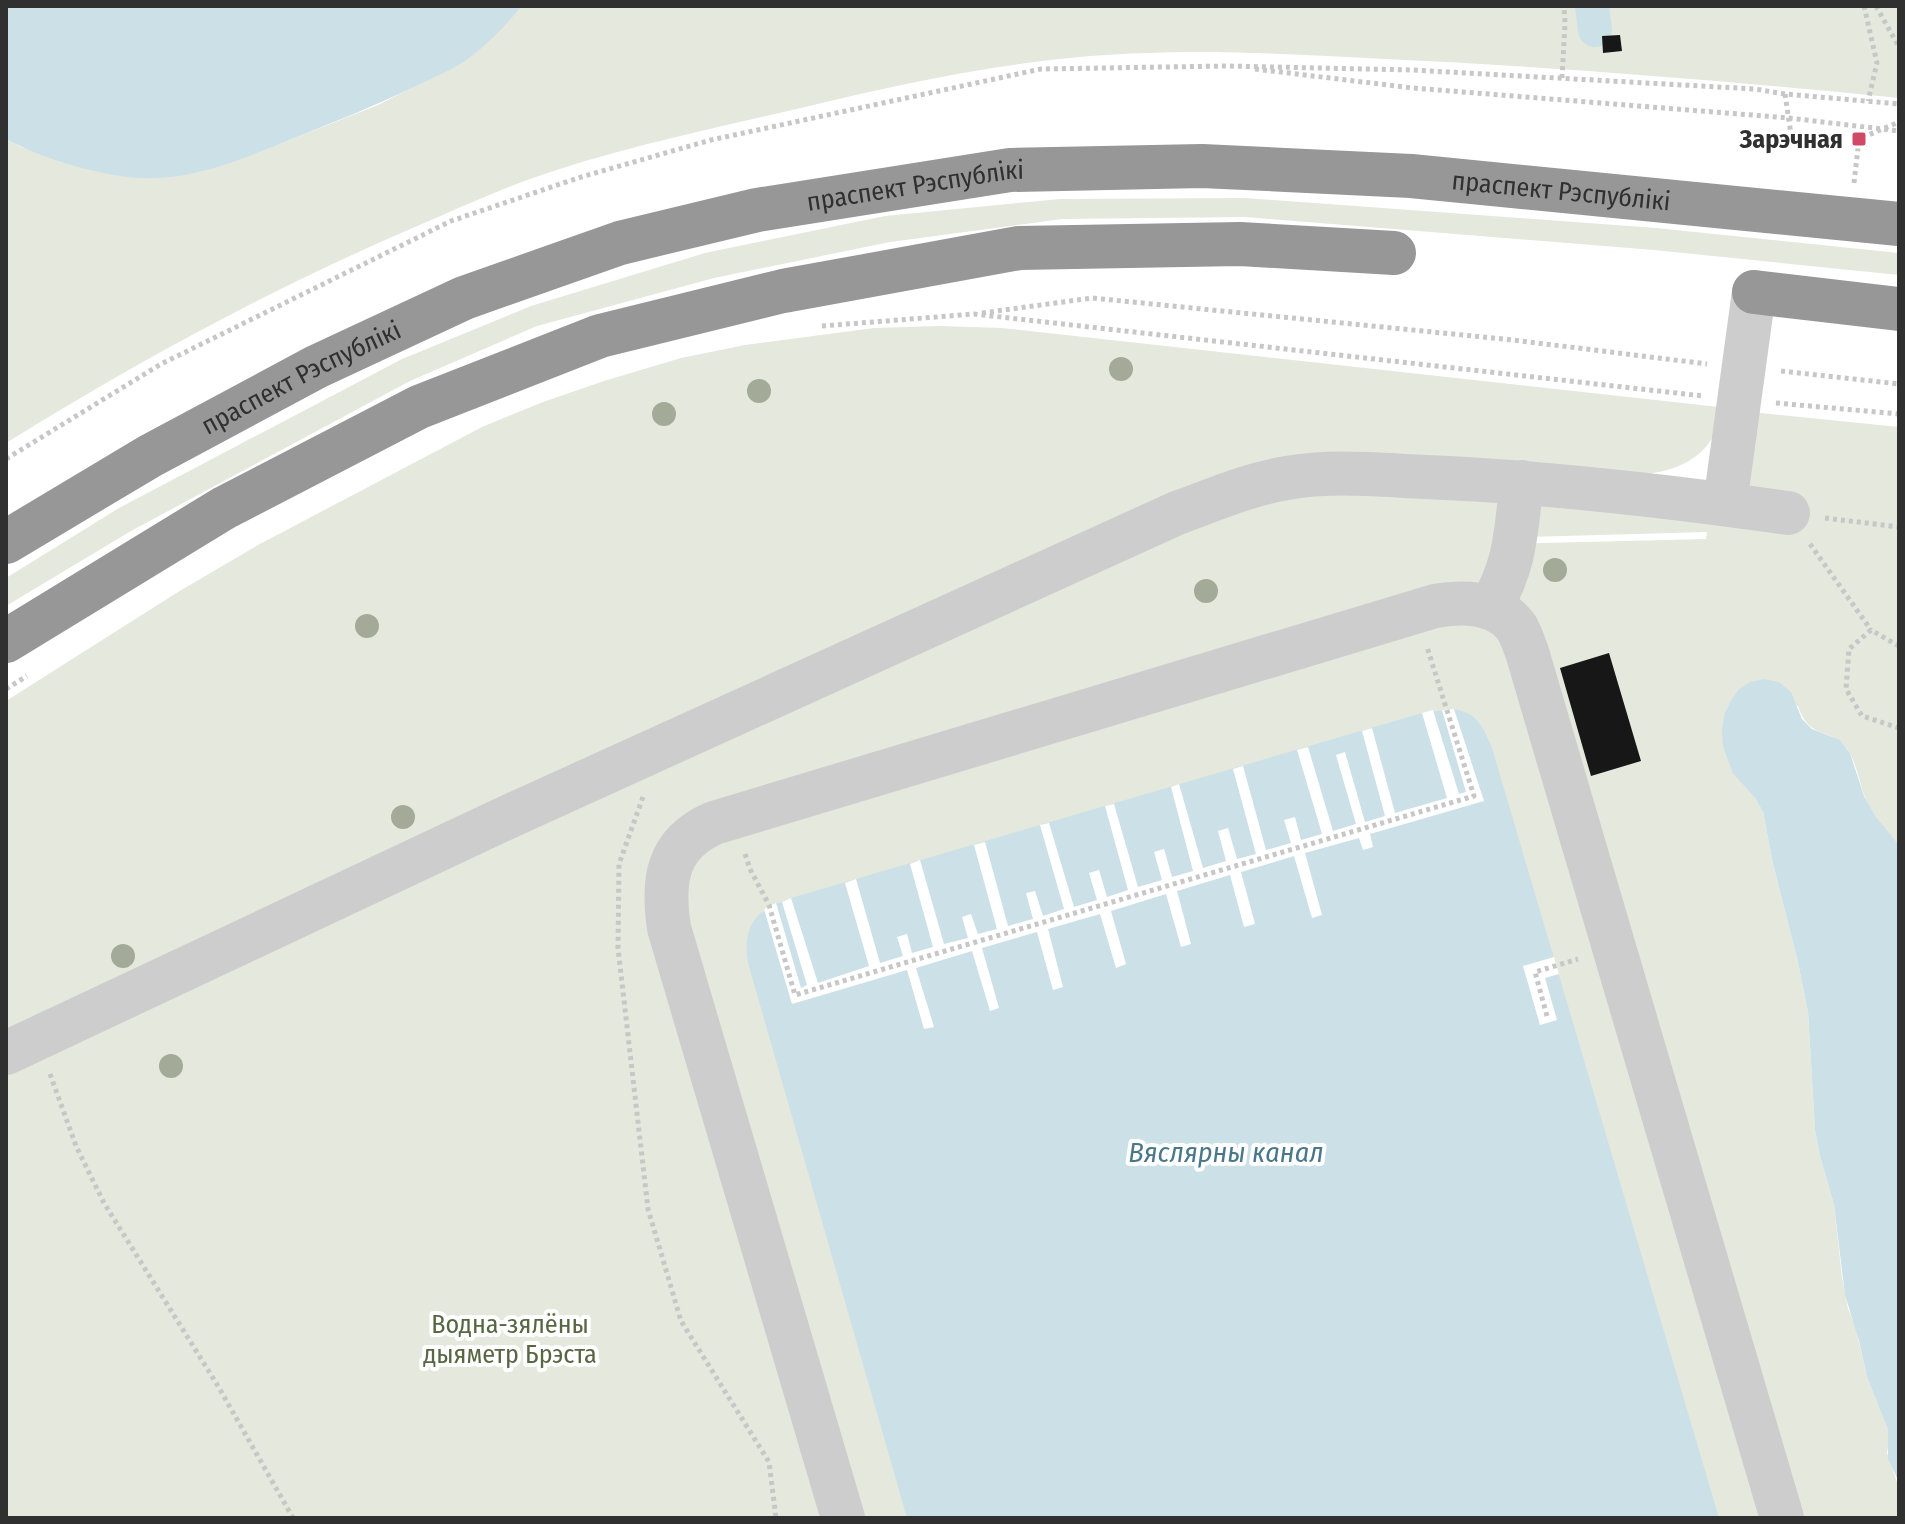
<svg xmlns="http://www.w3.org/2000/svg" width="1905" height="1524" font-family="'Fira Sans Condensed',sans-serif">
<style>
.green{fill:#e5e8dd}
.water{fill:#cce0e7}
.pier{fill:#fff}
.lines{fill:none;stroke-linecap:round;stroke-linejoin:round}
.canal{stroke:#cce0e7;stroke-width:34}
.building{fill:#171717}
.path{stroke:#c7c7c7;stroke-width:5;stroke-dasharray:4 4;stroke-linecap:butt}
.minor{stroke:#cdcdcd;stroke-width:44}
.highway{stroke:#979797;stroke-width:44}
.tree{fill:#a3ab98}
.poi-dot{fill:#d04965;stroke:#fff;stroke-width:3}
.labels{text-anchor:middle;stroke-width:8;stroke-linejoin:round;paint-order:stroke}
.poi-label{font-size:26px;font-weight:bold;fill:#303030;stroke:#fff;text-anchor:end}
.street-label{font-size:26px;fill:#303030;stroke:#fff}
.park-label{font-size:26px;fill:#586743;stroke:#fff}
.water-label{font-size:28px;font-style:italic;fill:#487889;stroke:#fff}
</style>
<rect width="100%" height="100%" fill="#fff"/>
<path class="green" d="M522 6H1899V98C1728 81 1557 67 1385 59 1306 55 1227 50 1147 53 1032 56 917 80 805 107 712 129 617 148 527 180 487 195 448 213 408 230 269 290 135 363 6 443V139L21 147 98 172H198L257 153 378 105 463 62 513 16Z
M1245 198 1656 228 1899 253V275L1654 250 1245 217 1062 219 890 242 714 278 537 326 410 381 131 531 6 606V578L119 508 402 359 531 306 705 253 885 216 1060 199Z
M939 326 1002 328 1719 407C1717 417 1716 429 1712 438 1698 463 1667 473 1641 474L1348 460 6 1033V701L178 592 258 545 482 427 543 402 604 381 681 358 745 345 874 328Z
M1751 412 1899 427V845C1885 830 1871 813 1863 792 1859 779 1856 763 1848 750 1831 726 1809 741 1798 706L1738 690 1725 712 1733 774 1755 798 1763 812 1773 864 1797 958 1808 1012 1815 1130 1820 1156 1834 1205 1842 1277 1848 1309 1855 1325 1867 1377 1888 1430 1889 1439 1887 1453 1899 1488V1518H6V1065L1204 519 1278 493 1506 497 1504 544 1706 539 1707 532 1527 537 1530 501 1743 516Z"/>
<path class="water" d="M6 6H522C505 26 486 46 465 61 450 71 432 78 416 86 375 106 334 122 292 139 250 156 204 176 158 178 115 181 44 160 6 139Z
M1764 679 1779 682 1791 692 1802 719 1812 729 1840 740 1850 753 1864 796 1876 817 1899 845V1488L1897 1478 1888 1459V1430L1867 1377 1859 1341 1845 1295 1834 1205 1820 1156 1815 1130 1808 1012 1797 958 1773 864 1763 812 1755 798 1733 774 1723 746 1722 729 1725 712 1732 699 1738 690 1750 682Z
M1454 709C1478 714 1483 726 1492 748L1719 1518H907L748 963C742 924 756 910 791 898L1422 713Z"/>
<path class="pier" d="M1454 709 1484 801 1370 834 1373 847 1363 850 1359 838 1305 853 1322 915 1312 918 1294 856 1241 872 1255 924 1244 927 1230 875 1177 891 1191 944 1181 947 1166 894 1111 911 1126 964 1116 968 1100 914 1048 929 1063 987 1053 990 1037 932 982 948 999 1008 990 1011 972 951 916 968 934 1027 924 1029 907 970 792 1004 764 909 776 903 801 988 807 985 782 902 791 898 818 983 869 966 845 883 856 879 880 963 903 956 897 937 907 934 912 953 933 947 910 864 920 860 944 944 968 938 962 917 971 914 978 934 997 929 974 845 985 842 1008 926 1033 919 1026 893 1035 891 1043 916 1064 909 1040 825 1049 823 1074 907 1097 900 1089 873 1099 870 1107 897 1128 890 1105 806 1114 804 1138 887 1162 880 1154 852 1164 849 1172 877 1193 871 1171 787 1179 784 1203 868 1226 861 1218 831 1228 828 1237 859 1256 854 1233 769 1243 766 1266 850 1291 843 1284 820 1295 817 1301 840 1322 834 1297 750 1308 747 1333 831 1356 824 1336 755 1345 752 1365 822 1385 816 1362 731 1372 728 1395 813 1447 798 1422 713 1433 710 1459 794 1466 792 1442 710Z
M1554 957 1559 974 1545 978 1557 1020 1540 1025 1523 966Z"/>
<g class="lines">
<path class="canal" d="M1592 6 1595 30"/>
</g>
<path class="building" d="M1620 35 1622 51 1603 53 1602 36Z
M1609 653 1641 761 1591 776 1560 668Z"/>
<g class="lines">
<path class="path" d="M1864 6 1877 63 1868 101
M1876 6 1899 47
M1255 69 1413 88 1789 118 1899 131
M1562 78 1565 23 1564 6
M1785 94 1791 134
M1854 183 1859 139 1899 122
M982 313 1092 298 1513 340 1707 364
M822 326 974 314 1703 396
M1781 371 1899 384
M1776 403 1899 414
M6 459 161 364 451 221 581 177 711 140 1041 69 1226 66 1412 70 1755 89 1785 94 1899 104
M1825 518 1899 527
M1810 544 1871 630
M1899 646 1871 630 1849 649 1846 689 1862 716 1899 728
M6 689 27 676
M643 797 619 864 618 948 648 1209 681 1321 769 1462 776 1518
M745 854 750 869 769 905 795 995 1474 796 1427 647
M1547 1016 1535 972 1578 959
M50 1074 76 1146 104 1203 218 1386 293 1518"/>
<path class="minor" d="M1725 504 1754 292
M1490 608C1517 562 1515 533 1522 482
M6 1053 510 816 1177 513C1213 500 1249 484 1287 478 1332 470 1380 475 1426 477 1547 482 1668 496 1788 513
M843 1518 669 928C662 881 666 844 714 823L1435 606C1464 601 1498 601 1517 628 1521 635 1524 644 1527 652L1782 1518"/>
<g class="highway">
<path d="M1754 292 1899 309"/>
<path id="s1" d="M6 542 150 456 316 367 464 298 620 243 757 210 1010 170 1202 166 1411 176 1899 224"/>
<path d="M6 641 224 508 419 407 600 336 783 291 1019 248 1240 244 1394 253"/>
</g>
</g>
<g class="tree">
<circle cx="1121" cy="369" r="12"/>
<circle cx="759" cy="391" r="12"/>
<circle cx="664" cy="414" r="12"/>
<circle cx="1555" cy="570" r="12"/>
<circle cx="1206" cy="591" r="12"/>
<circle cx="367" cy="626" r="12"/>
<circle cx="403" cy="817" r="12"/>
<circle cx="123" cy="956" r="12"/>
<circle cx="171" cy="1066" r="12"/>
</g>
<rect class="poi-dot" x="1851" y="131" width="16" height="16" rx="4"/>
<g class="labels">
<g class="poi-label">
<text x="1843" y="148">Зарэчная</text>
</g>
<g class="street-label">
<text dy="9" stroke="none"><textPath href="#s1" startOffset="986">праспект Рэспублікі</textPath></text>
<text dy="9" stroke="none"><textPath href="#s1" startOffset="1634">праспект Рэспублікі</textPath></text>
<text dy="9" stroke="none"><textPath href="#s1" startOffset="338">праспект Рэспублікі</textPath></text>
</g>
<g class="park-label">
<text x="510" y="1333">Водна-зялёны<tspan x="510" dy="30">дыяметр Брэста</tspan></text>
</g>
<g class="water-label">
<text x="1226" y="1162">Вяслярны канал</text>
</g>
</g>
<rect width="1905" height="1524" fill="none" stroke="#303030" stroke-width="16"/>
</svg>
